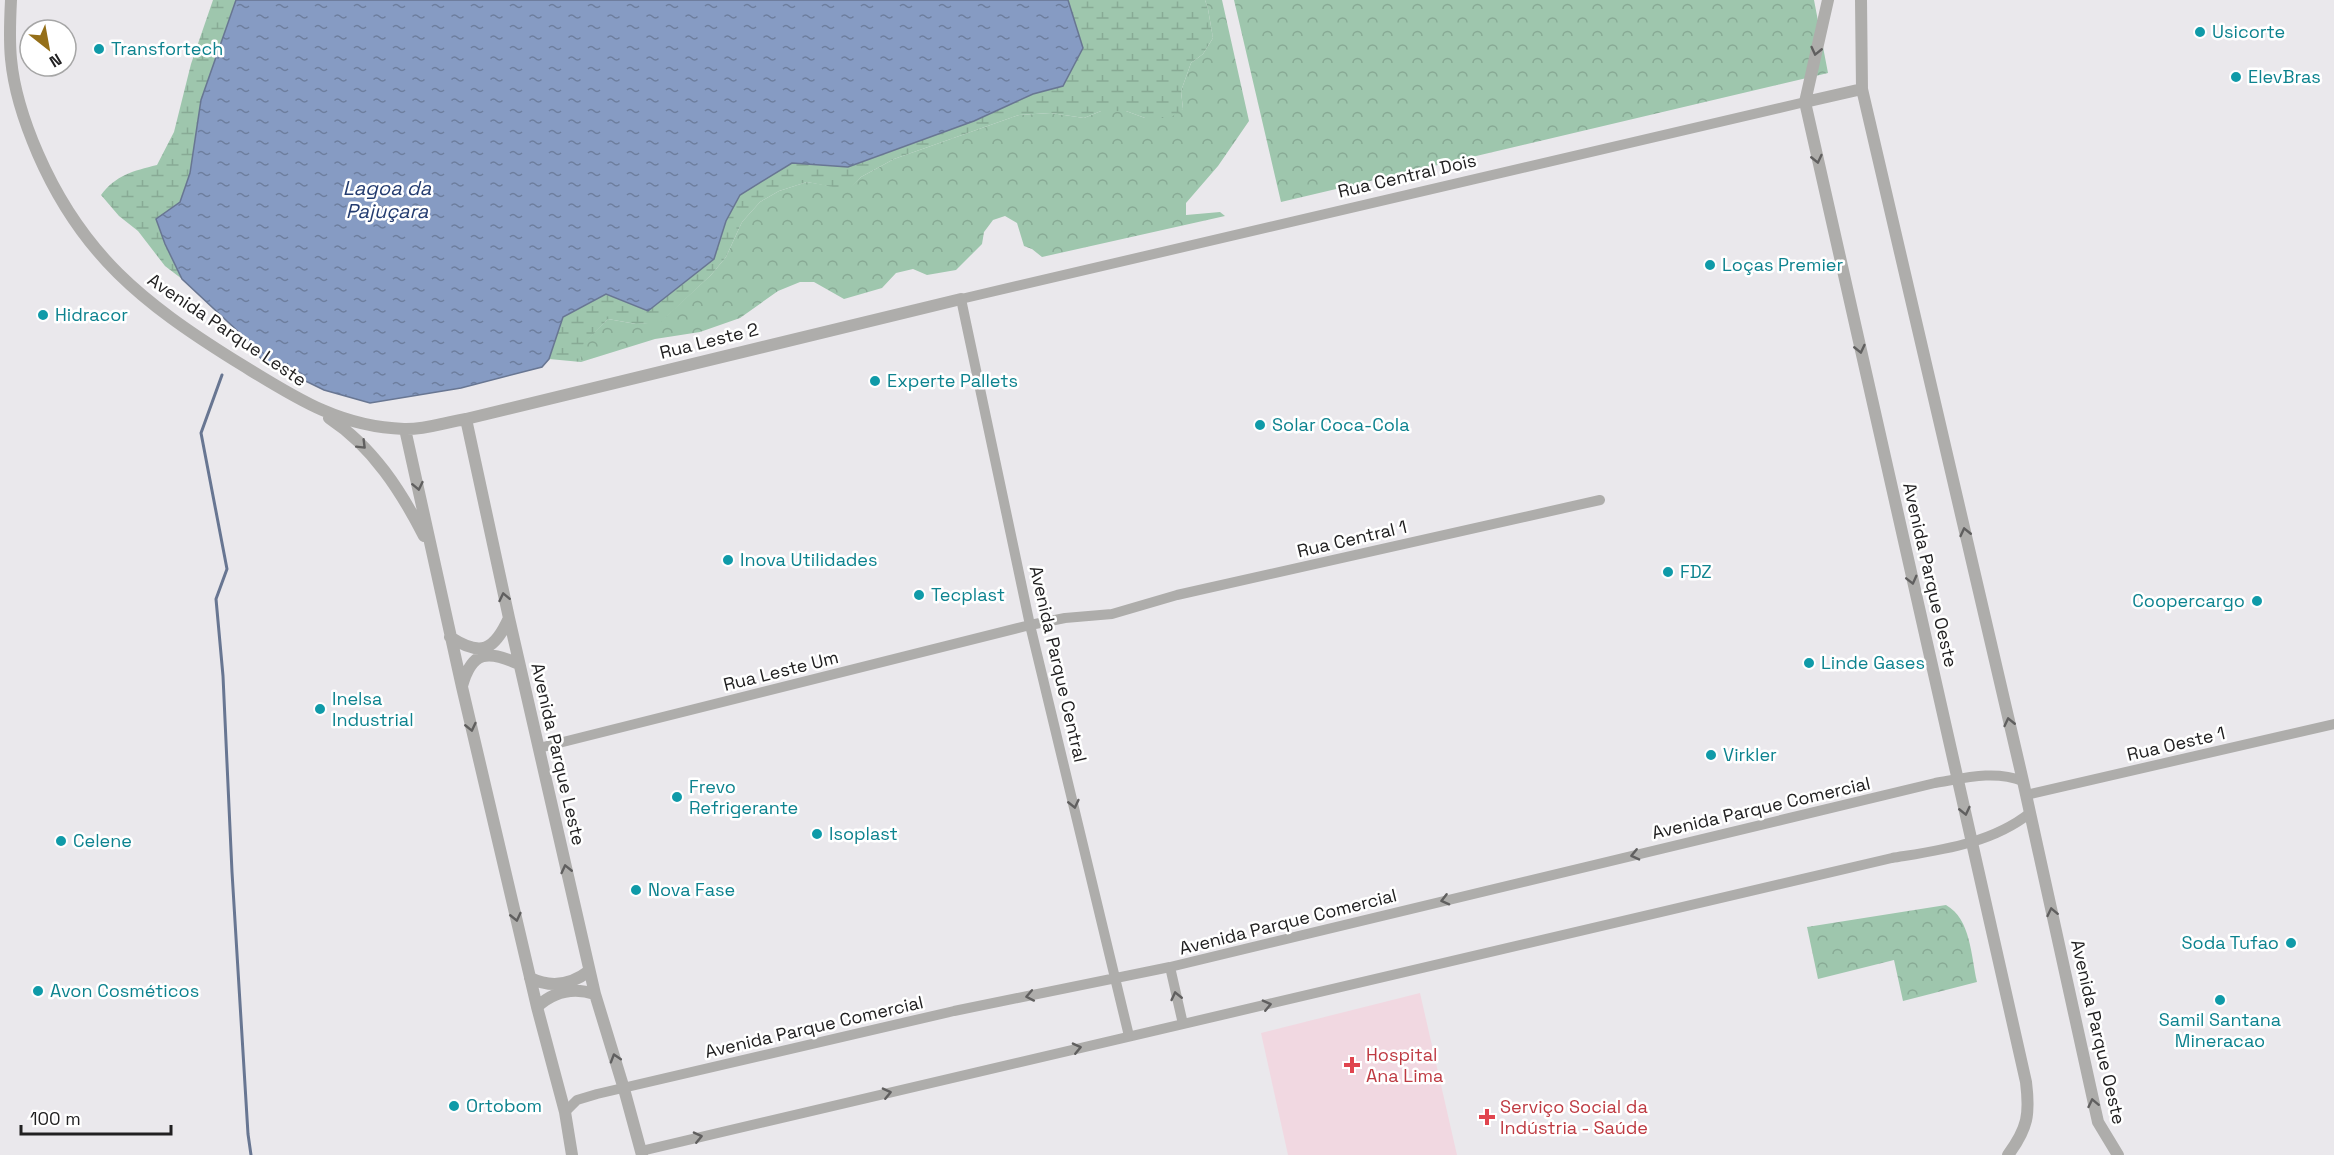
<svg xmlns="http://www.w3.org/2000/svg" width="2334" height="1155" font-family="'Space Grotesk',sans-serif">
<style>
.medical{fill:#f1d8e1}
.forest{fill:url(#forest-crowns)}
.wetland{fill:url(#wetland-marsh)}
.water{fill:url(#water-ripples);stroke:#687692;stroke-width:1.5}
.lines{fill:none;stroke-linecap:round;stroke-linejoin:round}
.stream{stroke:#687692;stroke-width:3}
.minor{stroke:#aeadab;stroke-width:10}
.tertiary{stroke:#aeadab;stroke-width:12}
.oneway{stroke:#605f5f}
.culture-dot{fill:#0f9aa8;stroke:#fff;stroke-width:2}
.health-dot{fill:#e0444e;stroke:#fff;stroke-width:2}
.labels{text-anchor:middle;stroke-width:5;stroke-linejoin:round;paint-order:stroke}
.culture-label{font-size:18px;fill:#0d838f;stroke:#fff;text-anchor:start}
.street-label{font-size:18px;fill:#212021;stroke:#fff}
.health-label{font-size:18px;fill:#be3a42;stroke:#fff;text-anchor:start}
.water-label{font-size:20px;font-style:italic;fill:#243c70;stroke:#fff}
</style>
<defs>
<pattern id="forest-crowns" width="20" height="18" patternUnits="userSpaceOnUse" patternTransform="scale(1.5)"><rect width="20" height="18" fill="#9ec6ad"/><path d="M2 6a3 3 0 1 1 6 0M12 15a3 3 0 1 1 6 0" fill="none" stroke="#88aa95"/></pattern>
<pattern id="wetland-marsh" width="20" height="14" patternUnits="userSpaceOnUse" patternTransform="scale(1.5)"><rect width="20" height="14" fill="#9ec6ad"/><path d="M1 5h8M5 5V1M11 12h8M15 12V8" fill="none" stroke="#88aa95"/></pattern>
<pattern id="water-ripples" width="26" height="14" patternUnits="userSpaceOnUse" patternTransform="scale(1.5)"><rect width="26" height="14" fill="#869bc3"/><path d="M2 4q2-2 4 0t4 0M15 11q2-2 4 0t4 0" fill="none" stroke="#6d7e9e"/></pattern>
</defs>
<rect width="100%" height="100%" fill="#eae8ec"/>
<path class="medical" d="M1420 993 1457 1155H1288L1261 1033Z"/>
<path class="forest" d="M1205 0H1222L1249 121 1218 166 1186 203V215L1220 212 1225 216 1042 257 1032 249 1024 246 1017 223 1005 216 993 220 984 232 982 244 956 270 927 275 913 269 896 273 882 288 844 299 814 282H800L778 291 740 318 700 332 655 339 581 362 579 348 608 319 636 324 660 322 711 275 726 257 742 222 760 202 779 191 807 182 848 189 861 177 894 159 1019 115 1051 113 1084 118 1101 111H1126L1145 118 1183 109 1181 91 1191 63 1203 54 1213 38 1208 9Z
M1234 0H1814L1828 73 1281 202Z
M1946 905C1971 919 1971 956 1977 982L1903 1001 1894 960 1818 979 1807 927Z"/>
<path class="wetland" d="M213 0H236L201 100 190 173 165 244 182 279 165 266 138 231 119 216 101 195C116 175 133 171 157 165L174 132 191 64Z
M1068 0H1205L1208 9 1213 38 1203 54 1191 63 1181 91 1183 109 1170 118H1145L1126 111H1101L1084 118 1051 113 1019 115 894 159 861 177 848 190 807 182 779 191 760 202 742 222 726 257 711 275 660 323 636 324 608 319 580 348 581 362 549 359 562 317 606 294 648 310 714 259 726 221 740 195 792 162 848 167 974 121 1033 94 1063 86 1083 48Z"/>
<path class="water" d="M236 0H1068L1083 48 1063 86 1033 94 974 121 848 167 792 163 740 195 726 221 714 259 648 311 606 294 563 317 549 359 542 367 461 388 370 403 324 390 262 360 244 337 182 279 165 244 156 219 180 202 190 173 201 100Z"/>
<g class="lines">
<path class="stream" d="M222 375 201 433 227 569 216 599 223 676 232 872 248 1134 251 1155"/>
<path class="minor" d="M539 748 1030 625 1065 618 1112 614 1177 595 1600 500
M2026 795 2334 724
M1170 967 1183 1024
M1129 1036 1030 625 961 299 1805 102
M565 1112 577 1100 597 1094 954 1011 1170 967 1935 783C1965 778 1994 770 2023 781
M641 1151 1892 858C1940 850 1991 844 2030 813"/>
<path class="tertiary" d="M11 0C10 20 9 39 11 59 14 92 25 124 38 154 82 255 143 303 234 360 290 394 336 427 404 429 424 430 446 422 466 419L961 299
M1828 0 1805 102 2026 1082C2030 1114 2028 1128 2008 1155
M1861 0 1862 89 2023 781 2098 1122 2118 1155
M1805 102 1862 89
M329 418C373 447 401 491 424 536
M466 419 509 618 595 994 624 1089 642 1155
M405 429 462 687 537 1007 565 1112 572 1155
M450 637C481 657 494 651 509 618
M462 686C472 650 488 650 519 664
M530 978C551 988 571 985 589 971
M537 1007C554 991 573 987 595 994"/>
</g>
<defs><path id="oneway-chevron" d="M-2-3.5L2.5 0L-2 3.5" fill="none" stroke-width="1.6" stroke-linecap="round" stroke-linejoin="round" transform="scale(1.5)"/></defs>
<g class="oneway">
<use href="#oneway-chevron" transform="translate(1816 51) rotate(103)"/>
<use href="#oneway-chevron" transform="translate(1817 159) rotate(77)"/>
<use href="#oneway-chevron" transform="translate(1860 349) rotate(77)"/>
<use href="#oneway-chevron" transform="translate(362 445) rotate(45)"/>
<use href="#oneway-chevron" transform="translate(418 486) rotate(78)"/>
<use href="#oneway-chevron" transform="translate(1965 532) rotate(-103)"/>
<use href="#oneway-chevron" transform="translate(1912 580) rotate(76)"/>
<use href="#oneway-chevron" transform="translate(504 597) rotate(-102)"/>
<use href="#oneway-chevron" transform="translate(2009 722) rotate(-103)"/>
<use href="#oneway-chevron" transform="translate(471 727) rotate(77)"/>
<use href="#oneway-chevron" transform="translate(1074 804) rotate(77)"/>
<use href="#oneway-chevron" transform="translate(1965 811) rotate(77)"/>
<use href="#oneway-chevron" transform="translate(1635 855) rotate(167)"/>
<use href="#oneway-chevron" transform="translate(566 869) rotate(-103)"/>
<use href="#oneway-chevron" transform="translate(1445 900) rotate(166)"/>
<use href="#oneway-chevron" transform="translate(2052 912) rotate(-102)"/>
<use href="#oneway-chevron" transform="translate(516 917) rotate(77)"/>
<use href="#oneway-chevron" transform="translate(1030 996) rotate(169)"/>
<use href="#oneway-chevron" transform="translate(1176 996) rotate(-103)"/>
<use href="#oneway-chevron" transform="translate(1267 1005) rotate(-13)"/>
<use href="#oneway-chevron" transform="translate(1077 1048) rotate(-13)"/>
<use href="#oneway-chevron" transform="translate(615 1058) rotate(-107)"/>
<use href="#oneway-chevron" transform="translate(887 1093) rotate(-13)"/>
<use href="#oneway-chevron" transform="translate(2093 1103) rotate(-102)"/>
<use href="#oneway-chevron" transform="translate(698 1137) rotate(-13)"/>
</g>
<g class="culture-dot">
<circle cx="2200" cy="32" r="6"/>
<circle cx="99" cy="49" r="6"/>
<circle cx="2236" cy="77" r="6"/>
<circle cx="1710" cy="265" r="6"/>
<circle cx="43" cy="315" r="6"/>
<circle cx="875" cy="381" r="6"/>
<circle cx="1260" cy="425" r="6"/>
<circle cx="728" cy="560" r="6"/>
<circle cx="1668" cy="572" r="6"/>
<circle cx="919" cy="595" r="6"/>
<circle cx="2257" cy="601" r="6"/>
<circle cx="1809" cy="663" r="6"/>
<circle cx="320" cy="709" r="6"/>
<circle cx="1711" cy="755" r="6"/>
<circle cx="677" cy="797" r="6"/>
<circle cx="817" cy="834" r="6"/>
<circle cx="61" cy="841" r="6"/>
<circle cx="636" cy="890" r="6"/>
<circle cx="2291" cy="943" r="6"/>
<circle cx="38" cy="991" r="6"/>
<circle cx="2220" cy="1000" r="6"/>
<circle cx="454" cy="1106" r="6"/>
</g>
<g class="health-dot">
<path d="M1349 1056h6v6h6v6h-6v6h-6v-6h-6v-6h6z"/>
<path d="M1484 1108h6v6h6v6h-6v6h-6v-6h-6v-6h6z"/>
</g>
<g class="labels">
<g class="culture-label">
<text x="2212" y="38">Usicorte</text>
<text x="111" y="55">Transfortech</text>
<text x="2248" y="83">ElevBras</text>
<text x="1722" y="271">Loças Premier</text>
<text x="55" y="321">Hidracor</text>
<text x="887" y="387">Experte Pallets</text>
<text x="1272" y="431">Solar Coca-Cola</text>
<text x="740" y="566">Inova Utilidades</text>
<text x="1680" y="578">FDZ</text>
<text x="931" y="601">Tecplast</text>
<text x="2245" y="607" text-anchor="end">Coopercargo</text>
<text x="1821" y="669">Linde Gases</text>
<text x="332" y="705">Inelsa<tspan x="332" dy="21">Industrial</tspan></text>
<text x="1723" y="761">Virkler</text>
<text x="689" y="793">Frevo<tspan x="689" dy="21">Refrigerante</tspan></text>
<text x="829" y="840">Isoplast</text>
<text x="73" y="847">Celene</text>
<text x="648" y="896">Nova Fase</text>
<text x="2279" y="949" text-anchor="end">Soda Tufao</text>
<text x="50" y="997">Avon Cosméticos</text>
<text x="2220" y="1026" text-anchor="middle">Samil Santana<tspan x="2220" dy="21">Mineracao</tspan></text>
<text x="466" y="1112">Ortobom</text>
</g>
<g class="street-label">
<text transform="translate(1407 176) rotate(-13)" y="6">Rua Central Dois</text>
<text transform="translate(227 330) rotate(34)" y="6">Avenida Parque Leste</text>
<text transform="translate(709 341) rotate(-14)" y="6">Rua Leste 2</text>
<text transform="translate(1352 539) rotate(-13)" y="6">Rua Central 1</text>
<text transform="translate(1930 575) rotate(77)" y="6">Avenida Parque Oeste</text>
<text transform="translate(1058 664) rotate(77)" y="6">Avenida Parque Central</text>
<text transform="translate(781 671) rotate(-14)" y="6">Rua Leste Um</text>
<text transform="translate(2176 744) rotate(-13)" y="6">Rua Oeste 1</text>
<text transform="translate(558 754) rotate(77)" y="6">Avenida Parque Leste</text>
<text transform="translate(1761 808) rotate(-13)" y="6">Avenida Parque Comercial</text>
<text transform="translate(1288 922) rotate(-14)" y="6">Avenida Parque Comercial</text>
<text transform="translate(814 1027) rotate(-13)" y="6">Avenida Parque Comercial</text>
<text transform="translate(2098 1032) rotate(77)" y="6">Avenida Parque Oeste</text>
</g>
<g class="health-label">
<text x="1366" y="1061">Hospital<tspan x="1366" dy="21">Ana Lima</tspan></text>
<text x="1500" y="1113">Serviço Social da<tspan x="1500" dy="21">Indústria - Saúde</tspan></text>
</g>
<g class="water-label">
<text x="387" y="195">Lagoa da<tspan x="387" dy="23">Pajuçara</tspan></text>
</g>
</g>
<g transform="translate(48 48) rotate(149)"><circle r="28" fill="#ffffff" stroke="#a6a6a6" stroke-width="1.5"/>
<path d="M0-4.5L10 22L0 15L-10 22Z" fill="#956f19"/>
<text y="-9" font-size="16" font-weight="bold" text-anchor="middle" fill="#212021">N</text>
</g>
<path d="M21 1125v9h150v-9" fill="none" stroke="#212021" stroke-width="3"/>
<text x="30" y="1125" font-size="18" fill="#212021" stroke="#ffffff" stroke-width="4.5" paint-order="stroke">100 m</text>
</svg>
